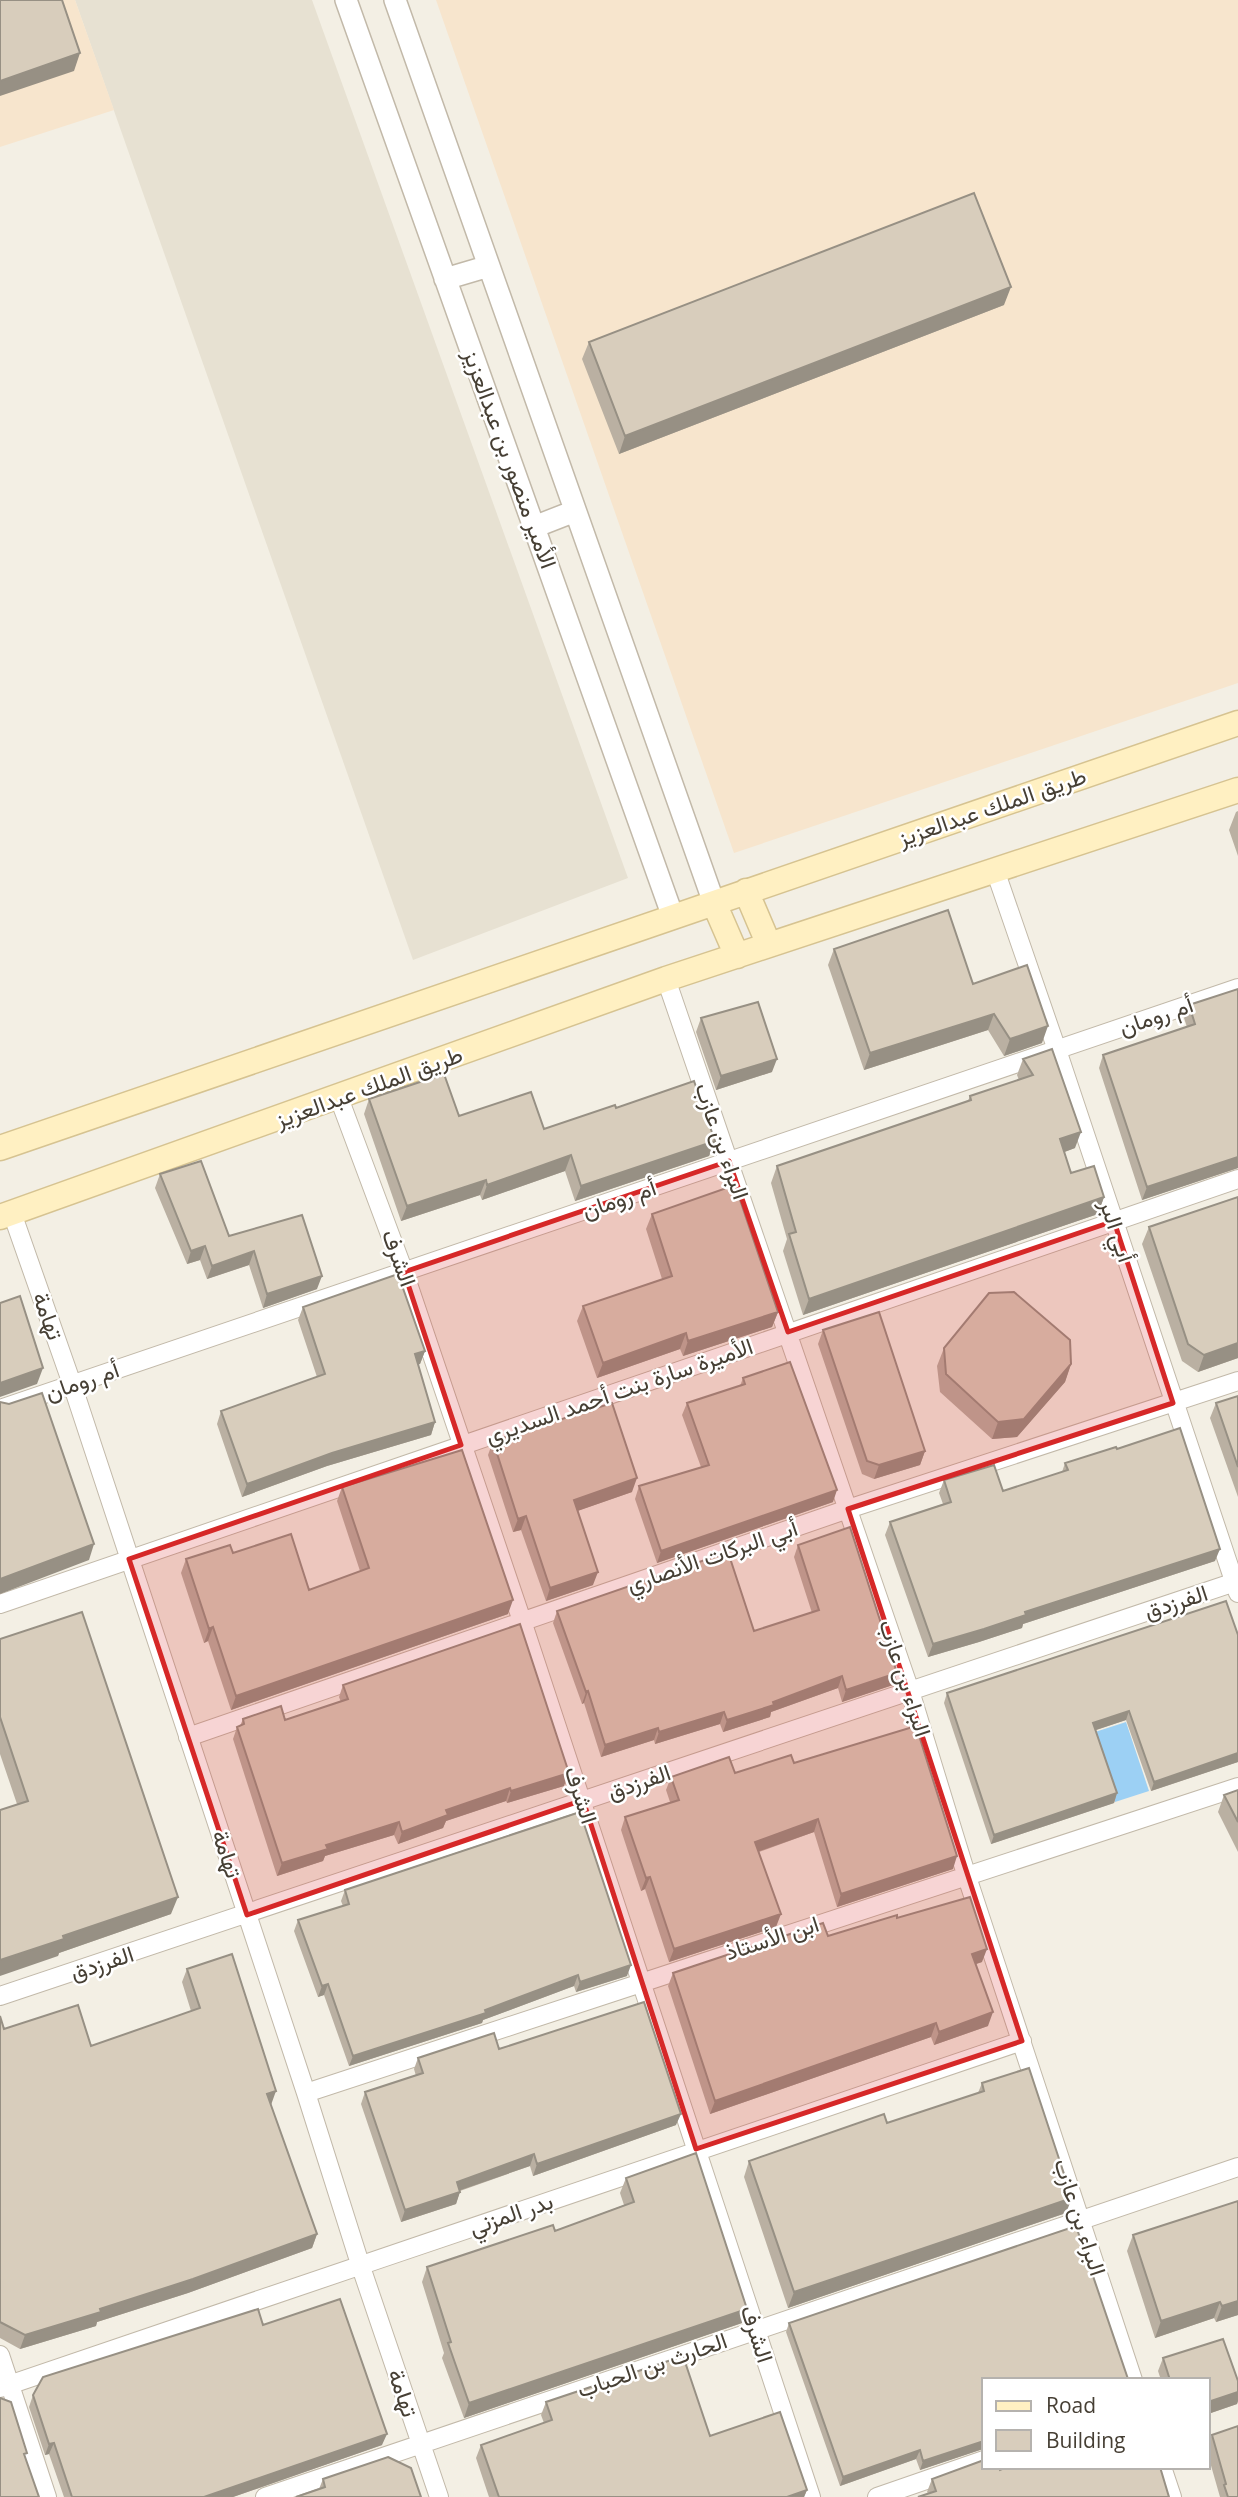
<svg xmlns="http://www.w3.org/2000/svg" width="1238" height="2497" font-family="'Open Sans',Vazirmatn,sans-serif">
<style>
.residential{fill:#e7e1d2}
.commercial{fill:#f7e5cd}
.water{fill:#9cd0f4}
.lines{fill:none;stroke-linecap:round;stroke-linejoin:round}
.minor-casing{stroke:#c2b9a9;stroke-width:20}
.tertiary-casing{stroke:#c2b9a9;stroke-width:24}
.secondary-casing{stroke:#d6c391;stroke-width:27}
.minor{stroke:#fff;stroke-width:18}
.tertiary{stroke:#fff;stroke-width:21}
.secondary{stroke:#fff0c2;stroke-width:24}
.wall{fill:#bab0a2}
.shaded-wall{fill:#979084}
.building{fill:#d8cdbc;stroke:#979084;stroke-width:2}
.marked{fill:#d62828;fill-opacity:0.2;stroke:#d62828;stroke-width:5;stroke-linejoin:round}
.labels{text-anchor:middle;stroke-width:5;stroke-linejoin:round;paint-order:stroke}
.street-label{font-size:23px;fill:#463f34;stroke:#fff}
</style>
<rect width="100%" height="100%" fill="#f3efe4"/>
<path class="residential" d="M75 0H312L628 878 413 960Z"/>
<path class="commercial" d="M0 0H75L114 110 0 147Z
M436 0H1238V683L734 853Z"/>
<path class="water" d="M1126 1722 1149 1791 1115 1802 1092 1733Z"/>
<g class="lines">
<g class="minor-casing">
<path id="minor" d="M995 870 1057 1050 1238 1593
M666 979 910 1691 966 1874 1133 2380
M339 1098 404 1272 522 1621 811 2497
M12 1213 72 1384 306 2093 361 2267 439 2497
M0 1409 1238 988
M0 1604 1238 1179
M188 1737 848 1509 1238 1381
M0 1996 1238 1581
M306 2093 1238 1787
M0 2355 47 2497
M0 2388C341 2273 680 2155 1022 2041
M1162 2467 1172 2497
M265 2497 1238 2167
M877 2497 984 2460"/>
</g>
<g class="tertiary-casing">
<path id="tertiary" d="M346 0 673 917
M395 0 714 903
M445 279 489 266
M534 527 575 511"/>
</g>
<g class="secondary-casing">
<path id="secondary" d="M746 891 769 945
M714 903 1238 723
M0 1148 714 903 737 956
M0 1217 666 979 1238 790"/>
</g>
<use href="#minor" class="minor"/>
<use href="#tertiary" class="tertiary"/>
<use href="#secondary" class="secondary"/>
</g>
<path class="wall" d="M1004 305 619 454 582 359 589 342Z
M1238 811V856L1229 830 1236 812Z
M834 949 973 984 1042 1043 1004 1056 988 1030 864 1070 828 965Z
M1238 989V1168L1142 1200 1099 1068 1103 1055 1187 1027 1184 1018 1189 1005Z
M701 1018 772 1072 716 1090 696 1032Z
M1052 1049 1075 1148 1064 1152 1071 1173 1104 1197 1098 1214 803 1315 783 1251 787 1239 771 1183 777 1166 968 1101 970 1096 1019 1080 1017 1075 1023 1059Z
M369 1099 459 1116 544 1129 616 1108 715 1141 709 1156 575 1201 565 1171 482 1200 480 1195 401 1221 364 1114Z
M160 1174 229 1236 317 1289 263 1308 249 1265 207 1279 200 1260 187 1264 155 1188Z
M1238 1197V1358L1198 1372 1182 1361 1142 1244 1149 1227Z
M652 1214 778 1312 772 1327 683 1356 680 1349 597 1378 577 1321 583 1306 662 1279 646 1229Z
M303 1307 425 1351 420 1364H418L435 1422 431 1435 327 1466 242 1497 217 1424 221 1411 317 1377 298 1320Z
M823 1330 925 1451 920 1465 874 1479 862 1474 818 1344Z
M944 1348 1071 1364 1065 1382 1017 1437 992 1439 940 1392 937 1366Z
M743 1378 833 1502 657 1563 635 1499 639 1486 701 1467 682 1415 687 1403 740 1386Z
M1238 1396V1497L1210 1418 1216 1403Z
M493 1441 632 1492 577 1511 593 1585 546 1601 521 1530 513 1532 488 1455Z
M1117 1449 1215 1561 1023 1624 1022 1628 979 1642 928 1657 885 1535 890 1522 943 1504 939 1493 944 1480 1003 1491 1062 1472 1065 1463Z
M342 1487 508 1614 231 1710 208 1641 204 1643 181 1573 186 1559 233 1553 309 1590 360 1571 337 1501Z
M798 1545 893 1685 842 1702 838 1688 771 1712 770 1717 723 1732 720 1724 655 1744 654 1740 601 1757 584 1703 582 1704 553 1623 557 1611 754 1631 812 1613 794 1557Z
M1238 1635V1762L1151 1791 1126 1720 1096 1730 1117 1793 1114 1803 991 1844 944 1703 947 1693Z
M0 1639 171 1914 59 1953 58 1956 17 1804 0 1754Z
M343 1685 564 1786 507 1803 506 1801 446 1821 443 1828 398 1844 394 1835 325 1856 323 1861 277 1876 233 1739 237 1727 240 1726 243 1719 285 1720 341 1702 339 1697Z
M794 1763 953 1869 837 1907 814 1832 759 1852 776 1927 669 1962 645 1889 641 1891 621 1830 625 1817 670 1802 666 1790 671 1777 735 1773Z
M1238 1790V1852L1218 1812 1224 1795Z
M345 1890 627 1976 576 1992 574 1986 483 2020 482 2023 349 2066 324 1995 318 1997 294 1931 298 1920 343 1906 341 1901Z
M897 1918 982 1962 976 1964 988 2026 934 2045 931 2037 710 2114 668 1986 673 1973 828 1936Z
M187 1969 271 2105 317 2234 312 2248 188 2293 97 2322 96 2326 20 2349 0 2338V2016L4 2029 91 2046 191 2011 182 1982Z
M499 2049 676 2125 533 2176 530 2166 460 2191 456 2204 401 2222 361 2104 365 2092 416 2076 414 2069 418 2058Z
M982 2083 1066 2213 788 2308 744 2177 749 2161 887 2123 978 2093Z
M626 2178 742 2323 464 2418 442 2358 444 2353 422 2282 427 2267 555 2231 624 2205 620 2193Z
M1133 2235 1238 2315 1216 2322 1214 2318 1155 2338 1127 2251Z
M789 2323 1128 2379 984 2380V2446L983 2449 920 2470 916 2459 840 2486 786 2332Z
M263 2325 382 2445 233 2497H64L49 2454 45 2455 29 2407 33 2395Z
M1163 2358 1238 2381V2401L1237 2404 1208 2414V2380H1161L1158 2371Z
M546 2402 710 2436 807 2490 804 2497H489L476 2458 481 2445 544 2423 541 2415Z
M1212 2435 1238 2497H1220L1208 2455V2445Z
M1000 2470 928 2493 927 2492 932 2479Z
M323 2479 421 2497 319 2489Z"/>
<path class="shaded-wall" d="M80 53 74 71 0 96V81Z
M1011 287 1004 305 619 454 625 436Z
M994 1014 988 1030 864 1070 870 1053Z
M1048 1026 1042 1043 1004 1056 1010 1039Z
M777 1059 772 1072 716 1090 721 1076Z
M1081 1132 1075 1148 1054 1156 1060 1139Z
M715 1141 709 1156 575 1201 581 1186Z
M571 1155 565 1171 482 1200 487 1185Z
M1238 1157V1168L1142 1200 1147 1187Z
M486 1180 480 1195 401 1221 407 1206Z
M1104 1197 1098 1214 803 1315 809 1299Z
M205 1246 200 1260 187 1264 191 1251Z
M254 1251 249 1265 207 1279 212 1266Z
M322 1276 317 1289 263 1308 267 1294Z
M778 1312 772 1327 683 1356 688 1341Z
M686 1333 680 1349 597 1378 603 1363Z
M1238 1343V1358L1198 1372 1204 1355Z
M425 1351 420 1364 411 1367 415 1354Z
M1071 1364 1065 1382 1017 1437 992 1439 998 1422Z
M43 1368 37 1384 0 1397V1383L2 1382Z
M435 1422 431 1435 327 1466 242 1497 247 1484 332 1453Z
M925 1451 920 1465 874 1479 879 1465Z
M637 1478 632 1492 569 1514 574 1500Z
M837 1490 833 1502 657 1563 661 1551Z
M526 1516 521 1530 513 1532 518 1519Z
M94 1544 89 1560 0 1594V1579Z
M1220 1549 1215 1561 1023 1624 1022 1628 979 1642 928 1657 933 1644 1025 1612Z
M598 1572 593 1585 546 1601 550 1588Z
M513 1600 508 1614 231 1710 236 1696Z
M213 1627 208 1641 204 1643 209 1629Z
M897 1673 893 1685 842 1702 846 1690Z
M842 1676 838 1688 771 1712 770 1717 723 1732 727 1720 773 1702Z
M588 1691 584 1703 582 1704 586 1692Z
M1129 1711 1126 1720 1090 1732 1093 1723Z
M724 1712 720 1724 655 1744 659 1732Z
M658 1728 654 1740 601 1757 605 1745Z
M1238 1753V1762L1151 1791 1154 1782Z
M569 1773 564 1786 507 1803 511 1791Z
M510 1788 506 1801 446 1821 443 1828 398 1844 402 1832 446 1810Z
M1117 1793 1114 1803 991 1844 994 1835Z
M818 1819 814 1832 751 1854 755 1842Z
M399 1822 394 1835 325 1856 323 1861 277 1876 282 1863 326 1845Z
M957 1856 953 1869 837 1907 841 1894Z
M650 1877 645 1889 641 1891 646 1878Z
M178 1897 171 1914 59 1953 58 1956 0 1976V1960L63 1936Z
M781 1914 776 1927 669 1962 674 1949Z
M987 1949 982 1962 967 1967 972 1954Z
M631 1965 627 1976 576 1992 580 1982Z
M578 1975 574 1986 483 2020 482 2023 349 2066 353 2056 485 2010Z
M328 1984 324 1995 318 1997 322 1986Z
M993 2012 988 2026 934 2045 939 2032Z
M936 2023 931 2037 710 2114 715 2101Z
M276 2091 271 2105 267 2094Z
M681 2114 676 2125 533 2176 537 2164Z
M534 2154 530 2166 452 2193 457 2182Z
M460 2192 456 2204 401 2222 405 2210Z
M1072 2198 1066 2213 788 2308 794 2292Z
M317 2234 312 2248 188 2293 97 2322 96 2326 20 2349 25 2335Z
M1238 2301V2315L1216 2322 1222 2306Z
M1220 2302 1214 2318 1155 2338 1161 2321Z
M747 2309 742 2323 464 2418 469 2403Z
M1238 2392V2401L1237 2404 1208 2414V2402Z
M387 2434 382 2445 233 2497H204Z
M984 2441 983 2449 920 2470 923 2461Z
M54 2443 49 2454 45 2455 49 2444Z
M920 2450 916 2459 840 2486 843 2477Z
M807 2490 804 2497H787Z"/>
<path class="building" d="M0 0H62L80 53 0 81Z
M974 193 1011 287 625 436 589 342Z
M948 910 973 984 1027 965 1048 1026 1010 1039 994 1014 870 1053 834 949Z
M1238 989V1157L1147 1187 1103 1055 1195 1024 1189 1005Z
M758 1002 777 1059 721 1076 701 1018Z
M1052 1049 1081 1132 1060 1139 1071 1173 1094 1166 1104 1197 809 1299 789 1234 796 1232 777 1166 971 1100 970 1096 1033 1075 1023 1059Z
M444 1074 459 1116 531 1092 544 1129 615 1105 616 1108 694 1081 715 1141 581 1186 571 1155 487 1185 486 1180 407 1206 369 1099Z
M201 1161 229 1236 302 1215 322 1276 267 1294 254 1251 212 1266 205 1246 191 1251 160 1174Z
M735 1185 778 1312 688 1341 686 1333 603 1363 583 1306 672 1276 652 1214Z
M1238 1197V1343L1204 1355 1188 1344 1149 1227Z
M398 1274 425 1351 415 1354 435 1422 332 1453 247 1484 221 1411 325 1374 303 1307Z
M1014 1292 1070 1340 1071 1364 1024 1419 998 1422 946 1374 944 1348 989 1293Z
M20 1296 43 1368 0 1383V1303Z
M879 1312 925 1451 879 1465 867 1461 823 1330Z
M790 1362 837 1490 661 1551 639 1486 709 1465 687 1403 745 1384 743 1378Z
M42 1393 94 1544 0 1579V1402L9 1404Z
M1238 1396V1467L1216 1403Z
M612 1403 637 1478 574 1500 598 1572 550 1588 526 1516 518 1519 493 1441Z
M1180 1428 1220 1549 1025 1612 1026 1615 984 1629 933 1644 890 1522 951 1502 944 1480 994 1465 1003 1491 1068 1470 1065 1463 1116 1447 1117 1449Z
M462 1450 513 1600 236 1696 213 1627 209 1629 186 1559 230 1545 233 1553 291 1534 309 1590 369 1568 342 1487Z
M850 1527 897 1673 846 1690 842 1676 773 1702 774 1705 727 1720 724 1712 659 1732 658 1728 605 1745 588 1691 586 1692 557 1611 728 1552 754 1631 819 1610 798 1545Z
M1226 1601 1238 1635V1753L1154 1782 1129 1711 1093 1723 1117 1793 994 1835 947 1693Z
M82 1612 178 1897 63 1936 64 1939 0 1960V1810L28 1801 0 1717V1639Z
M520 1624 569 1773 511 1791 510 1788 446 1810 448 1815 402 1832 399 1822 326 1845 328 1849 282 1863 237 1727 244 1724 243 1719 281 1706 285 1720 348 1699 343 1685Z
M916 1726 957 1856 841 1894 818 1819 755 1842 781 1914 674 1949 650 1877 646 1878 625 1817 679 1800 671 1777 729 1757 735 1773 791 1755 794 1763Z
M1238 1790V1822L1224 1795Z
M580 1812 631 1965 580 1982 578 1975 485 2010 486 2013 353 2056 328 1984 322 1986 298 1920 349 1904 345 1890Z
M970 1897 987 1949 972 1954 993 2012 939 2032 936 2023 715 2101 673 1973 823 1923 828 1936 897 1915V1918Z
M232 1954 276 2091 267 2094 317 2234 193 2279 100 2309 101 2312 25 2335 0 2322V2016L4 2029 78 2005 91 2046 200 2008 187 1969Z
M644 2002 681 2114 537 2164 534 2154 457 2182 460 2192 405 2210 365 2092 423 2073 418 2058 494 2033 499 2049Z
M1029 2068 1072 2198 794 2292 749 2161 884 2114 887 2123 984 2091 982 2083Z
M696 2153 747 2309 469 2403 448 2343 451 2342 427 2267 553 2225 555 2231 634 2202 626 2178Z
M1238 2201V2301L1222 2306 1220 2302 1161 2321 1133 2235Z
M1076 2226 1128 2379 984 2380V2428L983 2429 984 2433V2441L923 2461 920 2450 843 2477 789 2323Z
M340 2299 387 2434 204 2497H72L54 2443 49 2444 33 2395 43 2377 258 2309 263 2325Z
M1223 2339 1238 2381V2392L1208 2402V2380H1170L1163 2358Z
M683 2356 710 2436 780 2412 807 2490 787 2497H499L481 2445 552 2420 546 2402Z
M0 2398 11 2402 27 2453 24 2454 39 2497H0Z
M1238 2426V2497H1228L1224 2485 1226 2484 1212 2435Z
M388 2457 411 2468 421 2497H296L325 2487 323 2479Z
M984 2460V2467H999L1000 2470 1007 2467H1160L1169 2497H918L936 2491 932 2479Z"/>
<path class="marked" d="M729 1161 788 1332 1114 1221 1173 1403 848 1509 1022 2041 696 2149 583 1800 247 1915 129 1559 461 1445 404 1272Z"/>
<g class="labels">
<g class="street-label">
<text transform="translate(510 459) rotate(70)" y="8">الأمير منصور بن عبدالعزيز</text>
<text transform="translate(992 807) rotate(-19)" y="8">طريق الملك عبدالعزيز</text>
<text transform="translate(1156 1016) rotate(-19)" y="8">أم رومان</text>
<text transform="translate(369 1087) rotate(-20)" y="8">طريق الملك عبدالعزيز</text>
<text transform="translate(722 1141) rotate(71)" y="8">البراء بن عازب</text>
<text transform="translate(619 1199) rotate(-19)" y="8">أم رومان</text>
<text transform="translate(1117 1231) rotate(72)" y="8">أبي البر</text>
<text transform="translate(399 1258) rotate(70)" y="8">الشرف</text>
<text transform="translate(48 1316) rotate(70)" y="8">تهامة</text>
<text transform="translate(82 1381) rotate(-19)" y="8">أم رومان</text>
<text transform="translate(619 1391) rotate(-19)" y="8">الأميرة سارة بنت أحمد السديري</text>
<text transform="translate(712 1556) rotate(-19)" y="8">أبي البركات الأنصاري</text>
<text transform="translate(1176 1602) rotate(-18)" y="8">الفرزدق</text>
<text transform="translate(905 1678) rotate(72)" y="8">البراء بن عازب</text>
<text transform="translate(639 1782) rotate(-19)" y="8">الفرزدق</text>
<text transform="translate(581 1795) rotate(72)" y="8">الشرف</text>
<text transform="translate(227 1854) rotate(71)" y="8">تهامة</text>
<text transform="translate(772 1938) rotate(-18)" y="8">ابن الأستاذ</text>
<text transform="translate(102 1963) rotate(-18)" y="8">الفرزدق</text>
<text transform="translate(511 2214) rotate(-19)" y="8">بدر المزني</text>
<text transform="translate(1080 2217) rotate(72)" y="8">البراء بن عازب</text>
<text transform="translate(757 2334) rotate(72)" y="8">الشرف</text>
<text transform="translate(652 2365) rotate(-19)" y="8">الحارث بن الحباب</text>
<text transform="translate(403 2393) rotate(71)" y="8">تهامة</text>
</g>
</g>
<rect x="982" y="2378" width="228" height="91" fill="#ffffff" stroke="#b5b2ae" stroke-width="2"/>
<rect x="996" y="2401" width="35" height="10" fill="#fff0c2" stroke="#b5b2ae" stroke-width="2"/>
<text x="1046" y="2413" font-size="21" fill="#463f34">Road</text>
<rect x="996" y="2430" width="35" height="21" fill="#d8cdbc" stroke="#b5b2ae" stroke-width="2"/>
<text x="1046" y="2448" font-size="21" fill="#463f34">Building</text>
</svg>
